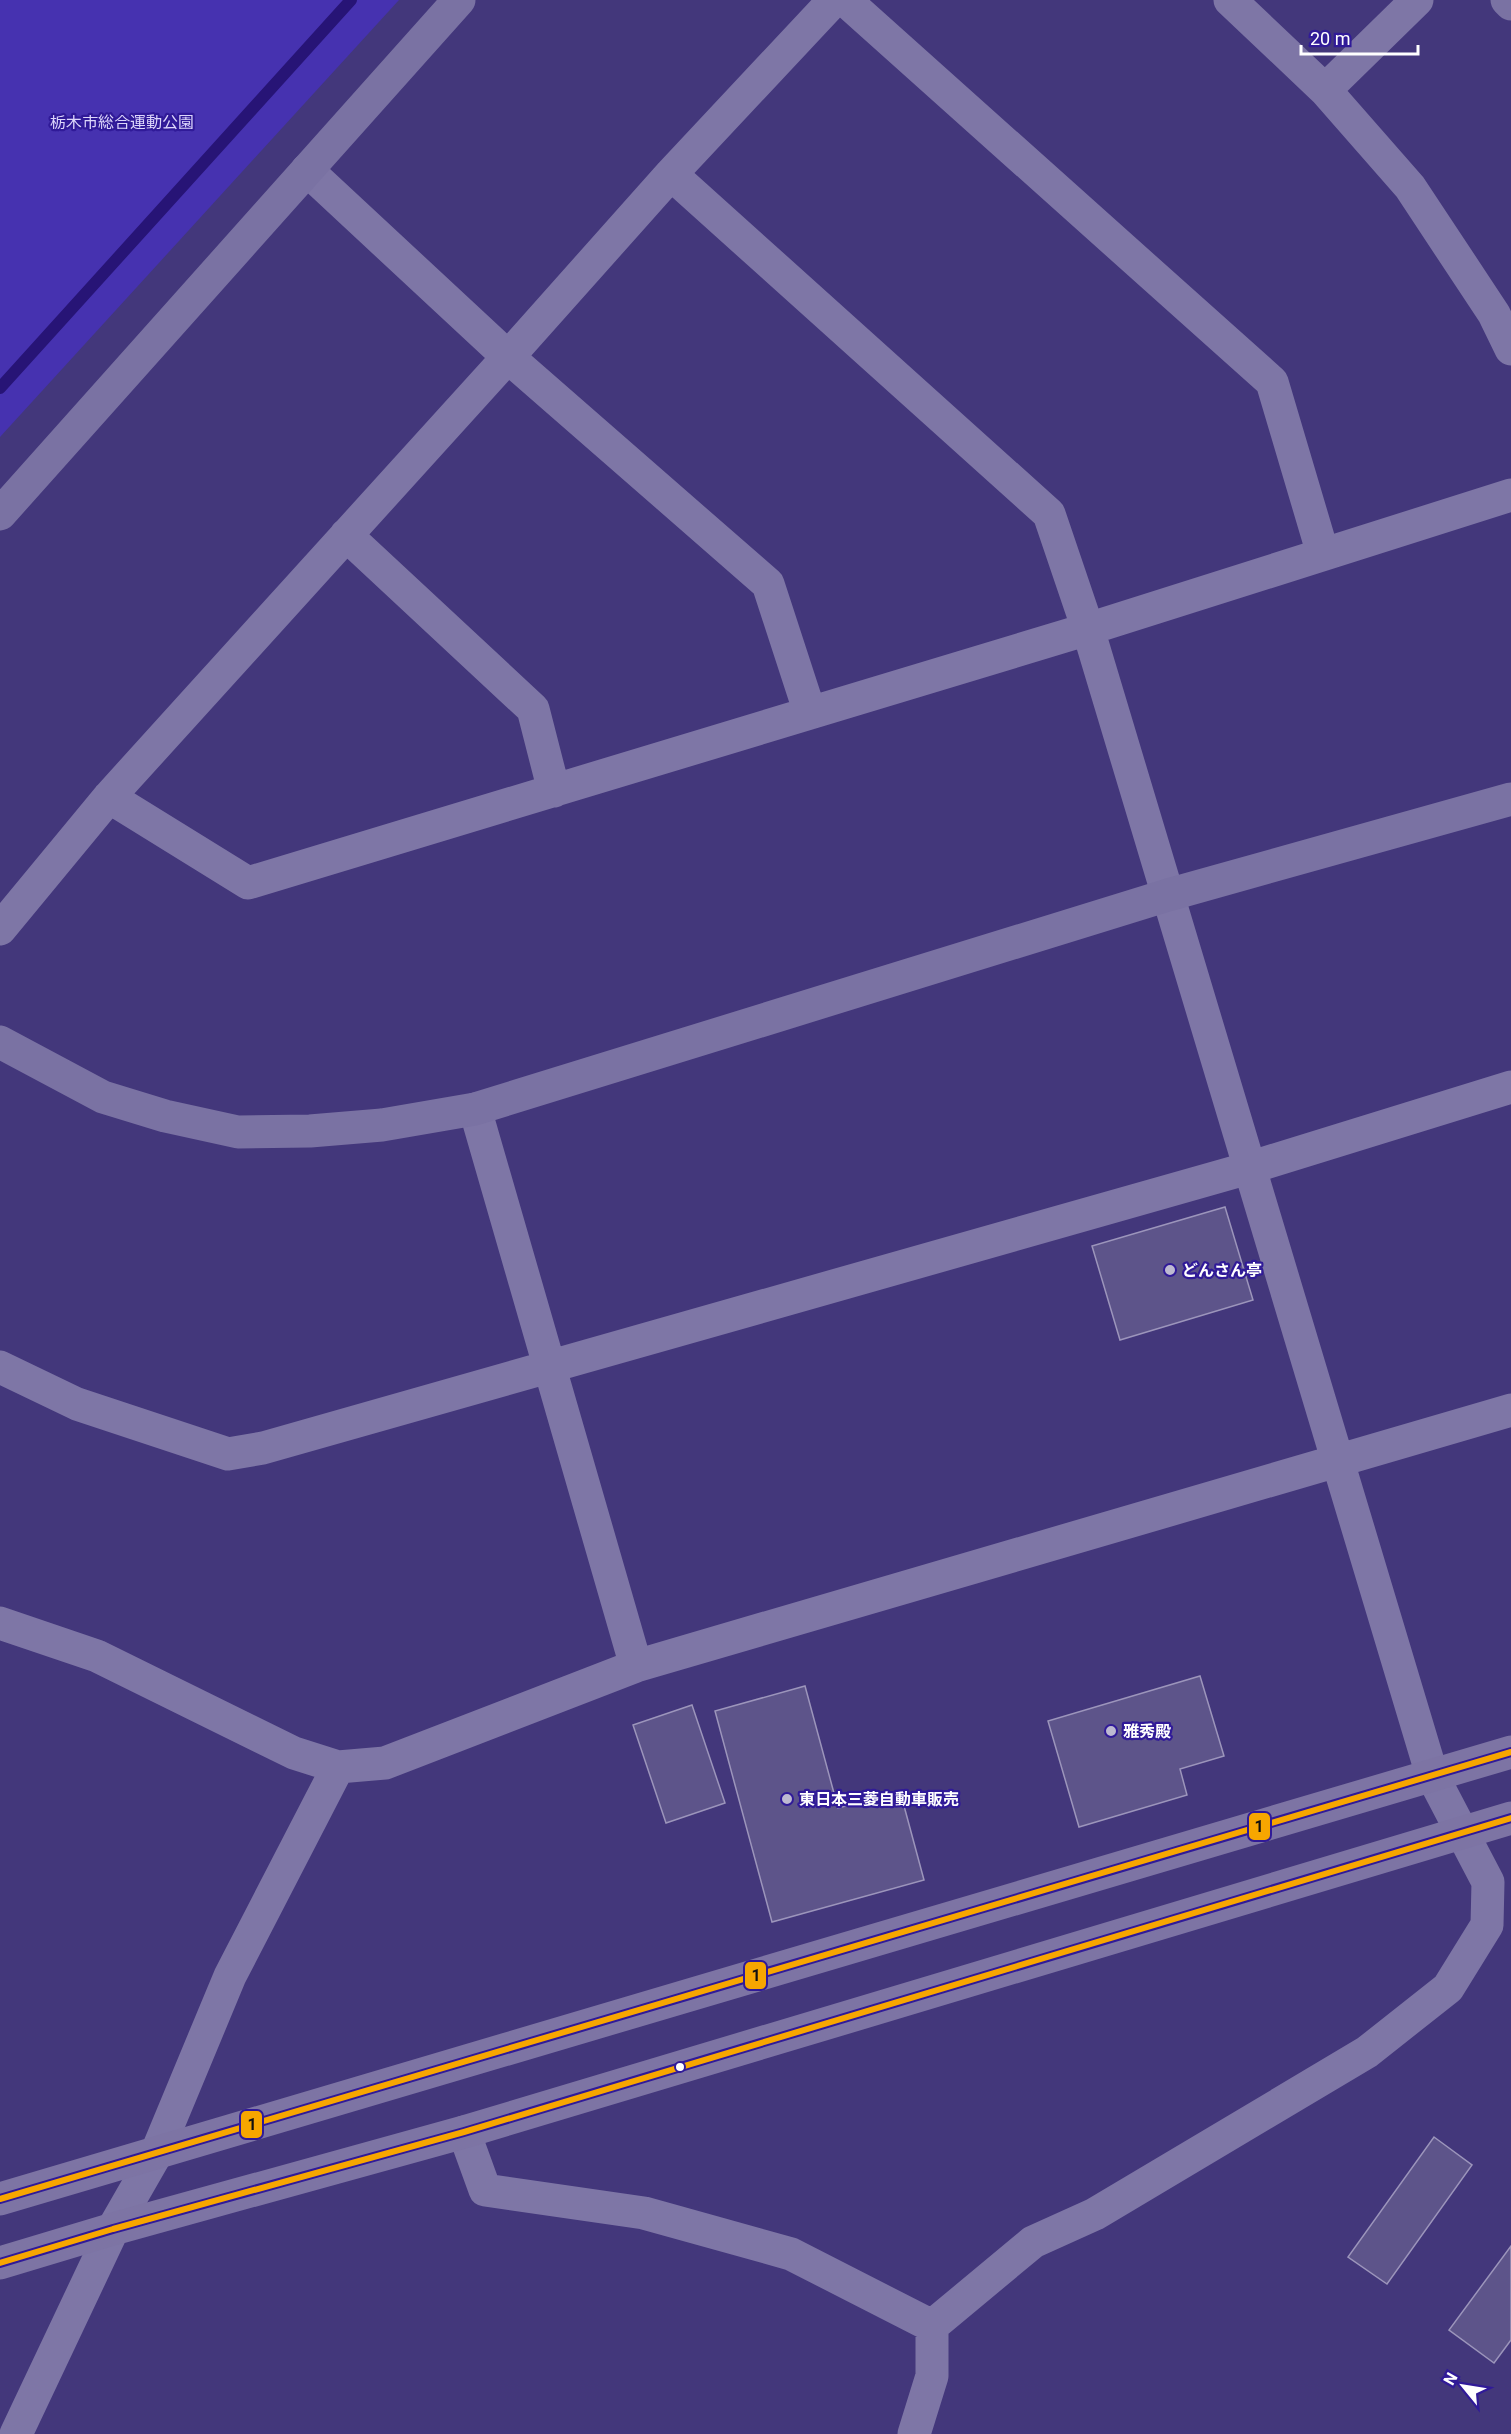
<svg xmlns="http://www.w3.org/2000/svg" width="1511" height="2434" font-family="Roboto,'Noto Sans JP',sans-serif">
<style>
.green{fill:#4632b0}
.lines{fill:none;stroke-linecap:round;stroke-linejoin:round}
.stream{stroke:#271476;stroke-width:12}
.building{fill:#5d548a;stroke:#9c95bb;stroke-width:1.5}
.street{stroke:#7e76a6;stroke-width:33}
.secondary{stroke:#7a72a3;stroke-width:33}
.primary{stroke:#7d74a4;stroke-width:33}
.bus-1-casing{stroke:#301a98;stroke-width:10}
.bus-1{stroke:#f7a600;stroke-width:6}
.poi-dot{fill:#bdb9d1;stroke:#301a98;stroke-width:2}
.bus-dot{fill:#fff;stroke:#301a98;stroke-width:2}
.labels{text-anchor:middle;stroke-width:4.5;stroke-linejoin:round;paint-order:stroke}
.park-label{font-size:16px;fill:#dcd6fb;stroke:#301a98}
.poi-label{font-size:16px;font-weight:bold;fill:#fff;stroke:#301a98;text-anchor:start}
.line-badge{stroke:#301a98;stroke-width:2}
.pale-badge-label{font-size:16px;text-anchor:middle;font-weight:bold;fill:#111}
</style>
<rect width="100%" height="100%" fill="#43377b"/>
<path class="green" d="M0 0H399L0 437Z"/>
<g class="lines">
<path class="stream" d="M0 388 351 0"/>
</g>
<path class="building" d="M1225 1207 1253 1300 1120 1340 1092 1246Z
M1200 1676 1224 1756 1180 1769 1187 1795 1079 1827 1048 1721Z
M805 1686 838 1808 900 1791 924 1880 772 1922 715 1711Z
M692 1705 725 1803 666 1823 633 1725Z
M1434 2137 1472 2165 1387 2284 1348 2257Z
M1511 2246V2340L1494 2363 1449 2330Z"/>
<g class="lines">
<path class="street" d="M845 0 1272 382 1323 554
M1230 0 1325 90 1410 187 1494 314 1511 349
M1325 90 1417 0
M307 170 508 357 768 584 810 713
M671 174 1049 514 1088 629 1432 1775 1488 1882 1487 1925 1448 1988 1367 2052 1095 2214 1033 2242 932 2326V2376L914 2434
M346 535 533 709 554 791
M109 797 248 883 1088 629 1511 495
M0 929 109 797 508 357 671 174 834 0
M475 1109 636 1666
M0 1367 77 1404 228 1454 263 1448 1249 1168 1511 1087
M0 1623 97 1656 294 1753 338 1767 385 1763 636 1666 1511 1410
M464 2132 485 2190 644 2213 791 2254 932 2326
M16 2434 113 2229 156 2154 230 1976 338 1767"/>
<path class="secondary" d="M1507 0 1511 4
M0 514 459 0
M0 1042 103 1097 165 1116 238 1132 310 1131 382 1125 475 1109 1168 895 1511 799"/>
<path class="primary" d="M0 2199 1511 1752
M0 2263 113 2229 464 2132 1511 1818"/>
<g class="bus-1-casing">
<path id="bus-1" d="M0 2199 1511 1752
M0 2263 113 2229 464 2132 1511 1818"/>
</g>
<use href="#bus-1" class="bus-1"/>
</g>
<g class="poi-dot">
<circle cx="1170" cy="1270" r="6"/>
<circle cx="1111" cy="1731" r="6"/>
<circle cx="787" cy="1799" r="6"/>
</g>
<circle class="bus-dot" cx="680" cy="2067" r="5"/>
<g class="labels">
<g class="park-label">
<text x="122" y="128">栃木市総合運動公園</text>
</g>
<g class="poi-label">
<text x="1182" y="1276">どんさん亭</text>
<text x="1123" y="1737">雅秀殿</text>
<text x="799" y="1805">東日本三菱自動車販売</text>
</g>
</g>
<g class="line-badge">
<rect x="1248" y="1812" width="23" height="29" rx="6" fill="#f7a600"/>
<rect x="744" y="1961" width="23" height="29" rx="6" fill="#f7a600"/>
<rect x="240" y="2110" width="23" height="29" rx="6" fill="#f7a600"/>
</g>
<g class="pale-badge-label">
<text x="1259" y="1832">1</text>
<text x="756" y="1981">1</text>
<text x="252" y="2130">1</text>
</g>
<g transform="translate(1463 2386) rotate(300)" stroke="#301a98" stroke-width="4.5" paint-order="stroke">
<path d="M0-4.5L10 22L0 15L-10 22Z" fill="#ffffff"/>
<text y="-9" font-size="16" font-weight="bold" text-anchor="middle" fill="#ffffff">N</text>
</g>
<path d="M1301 45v9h117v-9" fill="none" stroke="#ffffff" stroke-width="3"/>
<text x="1310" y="45" font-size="18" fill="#ffffff" stroke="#301a98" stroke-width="4.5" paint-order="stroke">20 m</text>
</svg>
